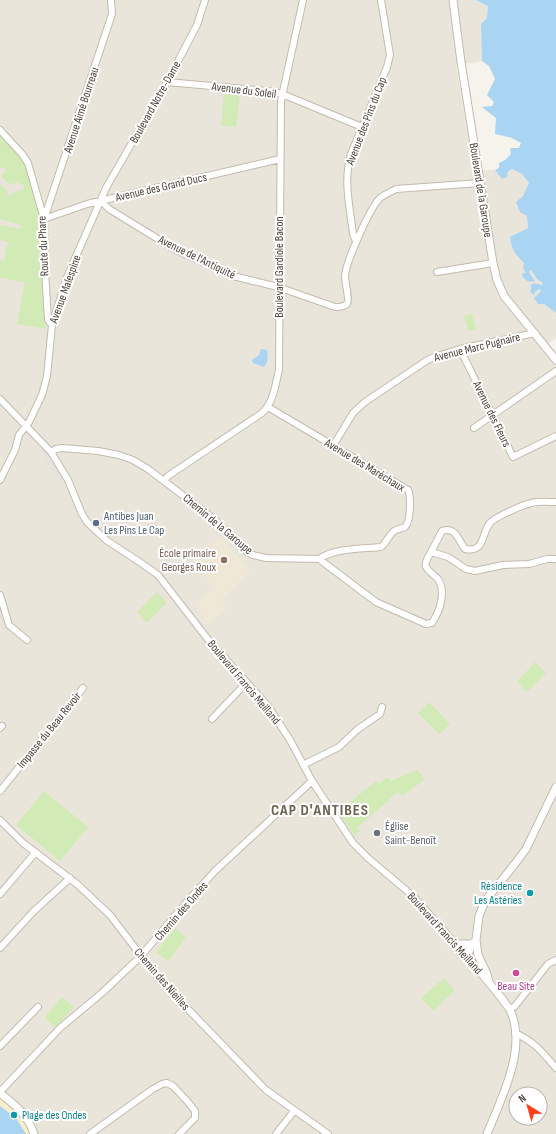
<svg xmlns="http://www.w3.org/2000/svg" width="556" height="1134" font-family="'Sofia Sans Condensed',sans-serif">
<style>
.residential{fill:#eae5da;fill-rule:evenodd}
.education{fill:#efe8d6}
.green{fill:#d2eab5}
.sand{fill:#f9efc9}
.parking{fill:#e5e3e0}
.water{fill:#a9d4f2}
.lines{fill:none;stroke-linecap:round;stroke-linejoin:round}
.minor-casing{stroke:#c2bbae;stroke-width:8}
.tertiary-casing{stroke:#c2bbae;stroke-width:9}
.minor{stroke:#fff;stroke-width:6}
.tertiary{stroke:#fff;stroke-width:7}
.service-dot{fill:#5c6f8a;stroke:#fff;stroke-width:1.5}
.education-dot{fill:#8d6e63;stroke:#fff;stroke-width:1.5}
.worship-dot{fill:#6b7280;stroke:#fff;stroke-width:1.5}
.culture-dot{fill:#0f9aa8;stroke:#fff;stroke-width:1.5}
.hotel-dot{fill:#d1479c;stroke:#fff;stroke-width:1.5}
.labels{text-anchor:middle;stroke-width:4;stroke-linejoin:round;paint-order:stroke}
.street-label{font-size:12px;fill:#4b4439;stroke:#fff}
.service-label{font-size:12px;fill:#4e5e75;stroke:#fff;text-anchor:start}
.education-label{font-size:12px;fill:#785e54;stroke:#fff;text-anchor:end}
.worship-label{font-size:12px;fill:#5b616d;stroke:#fff;text-anchor:start}
.culture-label{font-size:12px;fill:#0d838f;stroke:#fff;text-anchor:end}
.hotel-label{font-size:12px;fill:#b23c85;stroke:#fff}
.district-label{font-size:16px;font-weight:bold;letter-spacing:1px;fill:#6e6250;stroke:#fff}
</style>
<rect width="100%" height="100%" fill="#f6f3ec"/>
<path class="residential" d="M0 0H476L488 6 487 18 481 24 482 61 456 65 474 170H495L502 179 512 169 522 174 529 183 523 197 527 216 528 228 511 237 517 257 524 263 526 273 525 274 535 281 530 274 529 272 531 270 537 279 544 283 542 285 534 283 535 292 540 289 542 291 544 304 556 313V338L542 349 556 366V1134H26L16 1118 0 1106ZM516 1094H540V1118H516Z"/>
<path class="education" d="M220 536 251 570 221 600 228 608 209 624 194 605 214 588 194 563Z"/>
<path class="green" d="M224 94 240 95 236 127 221 126Z
M0 130 22 154 44 219 42 234 41 264 46 329 17 324 25 282 0 278V260L4 261 8 242 0 240V225L21 229 20 225 0 219V184L8 191 7 194 11 196 12 193 21 190H23L24 185 19 184 18 182 11 185 1 176 6 171 5 168H0Z
M472 314 476 330 468 331 464 316Z
M157 592 167 603 147 623 137 612Z
M535 662 546 673 527 692 517 682Z
M429 702 450 724 439 734 418 713Z
M417 770 424 778 423 781 402 796 398 792 357 828 360 831 355 835 338 812 376 781 379 784 388 777 391 781Z
M44 791 88 827 60 861 16 825Z
M175 928 186 938 168 961 156 952Z
M444 978 455 990 433 1011 421 998Z
M62 997 74 1007 55 1028 45 1017Z"/>
<path class="sand" d="M0 1098 22 1120 30 1134H26C20 1121 11 1114 0 1106Z"/>
<path class="parking" d="M45 448 49 453 64 479 59 482 40 450Z"/>
<path class="water" d="M476 0H556V313L544 304H538L534 298 541 291 540 289 535 292 534 295 530 292 531 290V285L534 283 542 285 543 283 537 279 531 270 529 272 535 281C529 283 525 280 522 276L523 273H526C523 268 523 269 524 263 514 254 512 249 510 237L528 228 527 216 520 212 516 202 523 196 529 183 522 174 512 169 508 172 507 177 502 179 495 170 499 168V163L505 160 511 154 510 148H519L521 143 512 138 495 134 496 118 482 107 492 106 494 102 487 95 495 79 489 66 482 61 481 24 487 18 488 6Z
M261 349 267 350C268 357 269 361 264 367L253 363 252 360 259 355Z
M0 1106 16 1118 26 1134H0Z"/>
<g class="lines">
<g class="minor-casing">
<path id="minor" d="M167 82 268 91 282 94 362 127
M0 130 22 154 28 163 44 219 45 271 48 320 52 325
M101 201 109 209 176 250 233 276 278 287 335 307C339 307 344 307 347 304 350 300 345 283 345 277 345 263 370 208 380 198 385 194 391 192 396 189L480 183
M44 219 87 204 280 159
M44 219 112 14 111 0
M356 241 353 234C350 208 343 180 351 154L387 67 390 55 381 0
M437 272 493 263
M460 349 513 457 556 436
M0 399 51 452 68 480 82 514 87 522 106 540 141 563 158 575 210 642 268 706 290 740 312 781 353 843 368 858 413 896 467 957
M268 407 408 490C411 496 411 522 405 527 401 529 396 529 393 532 388 537 386 543 381 547 363 549 334 548 319 559
M474 428 556 371
M333 446 353 413 365 402 426 361 434 357 460 349 535 333
M51 452 56 449 62 448 98 451 119 455 133 460 148 469 214 519 247 552 253 555 266 558 319 559 376 602 426 624 432 623C440 611 447 590 437 578 434 575 428 571 426 567 424 562 429 556 431 552L448 557 466 569 475 571 503 565 529 564 547 559H556
M0 480 15 450 19 435 29 422 42 395 47 376 52 325 67 277 106 188 167 82 197 25 205 0
M164 481 168 476 262 413C274 402 275 385 279 370L281 101 303 0
M431 552 442 531C456 526 458 540 465 549 485 553 481 534 490 523 495 517 523 505 531 503 539 501 548 502 556 502
M0 595 9 625 27 640
M212 719 246 683
M0 728 2 726
M303 765 339 747 358 729 380 714 382 707
M0 791 83 688
M0 820 23 843 77 884 110 915 158 978 266 1090 328 1134
M0 894 35 853
M0 948 33 912 70 878
M510 1009 515 1006 548 964 556 960
M515 1033C535 1042 542 1052 556 1068
M0 1046 38 1007
M0 1092 60 1028 103 992 141 956 185 904 215 871 312 781
M90 1134 153 1089 162 1084 167 1083 173 1086 188 1102 195 1111V1118L179 1134
M276 1134 294 1111"/>
</g>
<g class="tertiary-casing">
<path id="tertiary" d="M453 0 461 62 493 263 497 280 504 296 556 360
M476 940 472 944 467 957C478 970 489 982 499 995 503 1000 507 1005 510 1010 528 1048 501 1099 487 1134
M454 944H472
M489 982 487 974 478 955 476 940 479 916 485 901 514 865 526 849 556 787
M0 1093C15 1105 28 1115 34 1134"/>
</g>
<use href="#minor" class="minor"/>
<use href="#tertiary" class="tertiary"/>
</g>
<circle class="service-dot" cx="96" cy="523" r="4"/>
<circle class="education-dot" cx="224" cy="560" r="4"/>
<circle class="worship-dot" cx="377" cy="833" r="4"/>
<g class="culture-dot">
<circle cx="530" cy="893" r="4"/>
<circle cx="14" cy="1115" r="4"/>
</g>
<circle class="hotel-dot" cx="516" cy="973" r="4"/>
<g class="labels">
<g class="street-label">
<text transform="translate(244 90) rotate(7)" y="4">Avenue du Soleil</text>
<text transform="translate(155 102) rotate(-61)" y="4">Boulevard Notre-Dame</text>
<text transform="translate(81 110) rotate(-72)" y="4">Avenue Aimé Bourreau</text>
<text transform="translate(366 121) rotate(-69)" y="4">Avenue des Pins du Cap</text>
<text transform="translate(161 187) rotate(-13)" y="4">Avenue des Grand Ducs</text>
<text transform="translate(481 190) rotate(81)" y="4">Boulevard de la Garoupe</text>
<text transform="translate(43 246) rotate(-93)" y="4">Route du Phare</text>
<text transform="translate(197 257) rotate(26)" y="4">Avenue de l'Antiquité</text>
<text transform="translate(279 267) rotate(-90)" y="4">Boulevard Gardiole Bacon</text>
<text transform="translate(65 289) rotate(-70)" y="4">Avenue Malespine</text>
<text transform="translate(477 347) rotate(-14)" y="4">Avenue Marc Pugnaire</text>
<text transform="translate(492 414) rotate(64)" y="4">Avenue des Fleurs</text>
<text transform="translate(365 465) rotate(31)" y="4">Avenue des Maréchaux</text>
<text transform="translate(218 524) rotate(40)" y="4">Chemin de la Garoupe</text>
<text transform="translate(244 682) rotate(50)" y="4">Boulevard Francis Meilland</text>
<text transform="translate(49 730) rotate(-51)" y="4">Impasse du Beau Revoir</text>
<text transform="translate(181 911) rotate(-49)" y="4">Chemin des Ondes</text>
<text transform="translate(445 933) rotate(48)" y="4">Boulevard Francis Meilland</text>
<text transform="translate(162 979) rotate(49)" y="4">Chemin des Nieilles</text>
</g>
<g class="service-label">
<text x="104" y="520">Antibes Juan<tspan x="104" dy="14">Les Pins Le Cap</tspan></text>
</g>
<g class="education-label">
<text x="216" y="557">École primaire<tspan x="216" dy="14">Georges Roux</tspan></text>
</g>
<g class="worship-label">
<text x="385" y="830">Église<tspan x="385" dy="14">Saint-Benoît</tspan></text>
</g>
<g class="culture-label">
<text x="522" y="890">Résidence<tspan x="522" dy="14">Les Astéries</tspan></text>
<text x="22" y="1119" text-anchor="start">Plage des Ondes</text>
</g>
<g class="hotel-label">
<text x="516" y="990">Beau Site</text>
</g>
<g class="district-label">
<text x="320" y="815">CAP D'ANTIBES</text>
</g>
</g>
<g transform="translate(528 1106) rotate(323)"><circle r="19" fill="#ffffff" stroke="#b7b4b0"/>
<path d="M0-3L7 15L0 10L-7 15Z" fill="#fc3f1d"/>
<text y="-6" font-size="11" font-weight="bold" text-anchor="middle" fill="#4b4439">N</text>
</g>
</svg>
